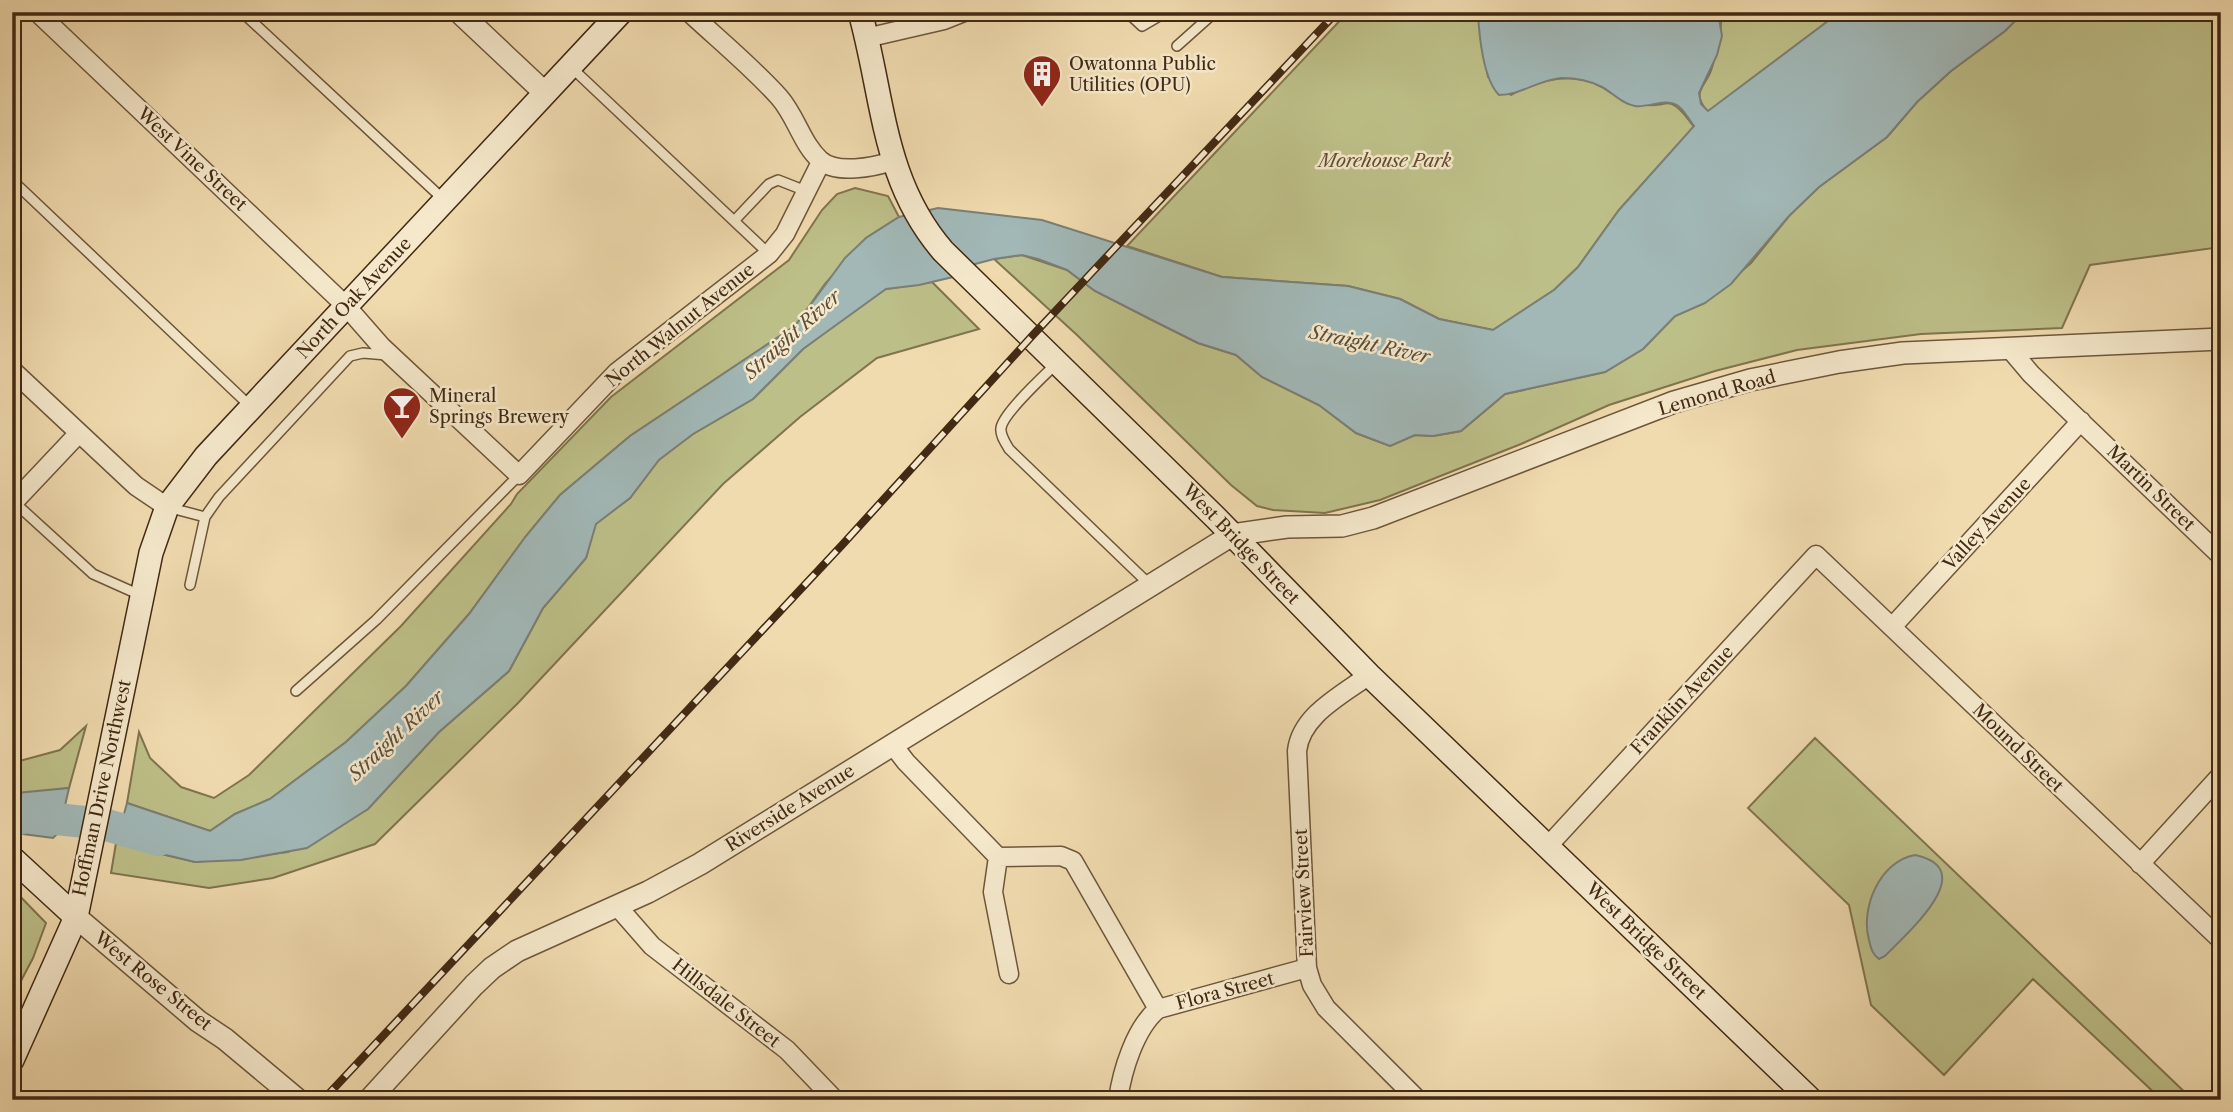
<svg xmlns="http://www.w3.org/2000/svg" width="2233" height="1112" font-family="'Libre Caslon Text',serif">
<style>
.green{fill:#bdbf88;stroke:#80744e;stroke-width:2}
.water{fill:#a1b8b7;stroke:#7b7f75;stroke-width:2}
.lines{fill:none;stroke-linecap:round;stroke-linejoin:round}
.river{stroke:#a1b8b7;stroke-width:32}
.service-casing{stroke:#6e563a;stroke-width:12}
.minor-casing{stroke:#6e563a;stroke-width:21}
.tertiary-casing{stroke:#6e563a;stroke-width:24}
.secondary-casing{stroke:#422913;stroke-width:26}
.service{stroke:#f5e8cb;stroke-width:9}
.minor{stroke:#f5e8cb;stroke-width:18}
.tertiary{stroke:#f5e8cb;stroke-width:21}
.secondary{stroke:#f5e8cb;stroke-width:23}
.rail-casing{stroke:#422913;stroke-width:8}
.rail{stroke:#f5e8cb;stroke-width:5;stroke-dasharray:16;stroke-linecap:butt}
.labels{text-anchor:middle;stroke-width:5;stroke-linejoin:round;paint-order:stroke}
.poi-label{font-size:18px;fill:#422913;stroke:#f5e8cb;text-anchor:start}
.street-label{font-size:18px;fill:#422913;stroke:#f5e8cb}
.park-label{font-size:18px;font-style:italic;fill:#614e30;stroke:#f5e8cb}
.water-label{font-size:19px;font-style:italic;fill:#5a4d3c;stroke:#f5e8cb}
</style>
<rect width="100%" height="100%" fill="#f0dbaf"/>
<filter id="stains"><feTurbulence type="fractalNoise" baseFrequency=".00286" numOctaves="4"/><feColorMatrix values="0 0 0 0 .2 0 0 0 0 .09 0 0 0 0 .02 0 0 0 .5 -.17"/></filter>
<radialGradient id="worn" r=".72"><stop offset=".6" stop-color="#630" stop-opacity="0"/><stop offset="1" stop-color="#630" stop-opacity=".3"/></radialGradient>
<path class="green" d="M1348 12H1478L1488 77 1511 95C1538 80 1572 71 1600 86 1613 92 1621 100 1634 103 1670 113 1665 86 1694 127L1619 210 1578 267 1554 290 1493 330 1439 319 1400 299 1348 286 1222 277 1127 246Z
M1718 12H1840L1708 112C1692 93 1702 90 1710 73 1714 64 1721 33 1721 23 1721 22 1718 13 1718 12Z
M2024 12H2221V247L2090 265 2062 328 1921 334 1797 350 1715 371 1609 405 1521 444 1380 500 1325 513 1273 510 1257 506 1231 485 1077 335 994 259 1022 255 1067 270 1095 291 1158 323 1198 343 1236 355 1262 377 1319 405 1356 433 1390 446 1415 435 1433 436 1461 431 1505 394 1605 372 1643 349 1675 316 1705 303 1751 263 1789 216 1819 187 1887 137 1917 102 1951 71 2005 31Z
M855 188 888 196 899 217 866 238 825 284 795 326 630 436 560 495 526 536 469 614 406 686 346 742 270 799 235 814 210 831 127 803 139 732 150 758 181 787 214 798 249 775 401 626 511 504 517 494 611 397 789 260 822 210 837 194Z
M932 282 979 329 877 358 800 417 723 484 518 703 375 844 273 878 209 888 111 873 116 843 195 862 288 852 368 809 439 732 509 671 543 608 586 558 595 524 630 498 659 459 693 434 753 399 803 349 861 305 886 289Z
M86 726 69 788 12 796V763L60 750Z
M1815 738 2193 1100H2162L2033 979 1944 1075 1871 1005 1849 905 1748 808Z
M12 888 46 923 33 958 12 998Z"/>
<path class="water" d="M1478 12H1718L1722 36 1717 55 1699 93 1701 104 1708 111 1840 12H2024L2005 31 1951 71 1917 102 1887 137 1819 187 1789 216 1731 284 1705 303 1675 316 1643 349 1605 372 1505 394 1461 431 1433 436 1415 435 1390 446 1356 433 1319 405 1262 377 1236 355 1198 343 1158 323 1095 291 1067 270 1038 259 1022 255 994 259 964 267 953 277 919 285 886 289 803 349 753 399 693 434 659 460 630 498 596 524 586 558 543 608 509 671 439 732 368 809 307 848 241 860 195 862 116 843 127 803 210 831 235 814 270 799 346 742 406 686 469 614 526 536 560 495 630 436 795 326 845 258 866 238 899 217 938 208 1042 220 1222 277 1348 286 1400 299 1439 319 1493 330 1554 290 1578 267 1619 210 1694 126C1689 120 1684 109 1677 105 1665 98 1648 108 1635 106 1622 104 1613 93 1602 87 1589 80 1576 78 1561 78 1538 80 1521 95 1499 95 1483 79 1479 35 1478 12Z
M69 788 59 832 53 838 23 834 12 825V796L16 793Z
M1915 855C1982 869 1907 933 1885 956L1879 959C1872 954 1871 948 1869 940 1860 908 1880 861 1915 855Z"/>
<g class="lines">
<path class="river" d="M12 821 29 816 103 824 159 840"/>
<g class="service-casing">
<path id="service" d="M242 12 443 199
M1127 12 1142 26 1166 12
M1177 46 1215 12
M572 68 769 254
M12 180 250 406
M734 221 769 184 778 180 806 191
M1057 363C1045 375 1003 413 1001 428 1000 435 1005 442 1009 449L1149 584
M14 502 93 574 140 595
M167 507 205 517 219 497 350 356 363 353 387 355
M190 585 205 517
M12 594 15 606 12 617
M296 691 376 620 519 475"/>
</g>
<g class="minor-casing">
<path id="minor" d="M37 12 346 306 381 346 519 475 617 372 769 254 785 234 821 162
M689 12C719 40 752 67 779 97 796 116 802 144 820 160 836 175 874 167 893 161
M866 38 944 20 964 12
M2009 348 2031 374 2221 556
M12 370 136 486 167 507
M12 504 79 433
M1892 627 2081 421
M1369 675C1342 695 1301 715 1297 751L1307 968 1312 985 1326 1008 1418 1100
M892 744 906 762 998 857 1061 856 1073 861 1158 1009
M1548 846 1816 555 2221 940
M998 857 993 892 1009 974
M2140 864 2221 775
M617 906 652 946 787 1050 835 1100
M1118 1100C1122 1071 1135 1028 1158 1009L1307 968"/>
</g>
<g class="tertiary-casing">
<path id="tertiary" d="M459 12 545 93
M76 917 198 1021 225 1039 298 1100
M369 1100 474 985 492 968 517 951 648 892 700 864 1232 535 1287 527 1342 526 1373 518 1674 402 1750 380 1839 362 1903 353 2221 339"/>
</g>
<g class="secondary-casing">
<path id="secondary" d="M860 12C884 98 882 180 943 251L1216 518 1369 675 1811 1100
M12 858 76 917
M12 1060 76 917 151 553 167 507 206 456 621 12"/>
</g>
<use href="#service" class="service"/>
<use href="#minor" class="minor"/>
<use href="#tertiary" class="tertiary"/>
<use href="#secondary" class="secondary"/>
<g class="rail-casing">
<path id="rail" d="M323 1100 843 544 1032 336 1337 12"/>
</g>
<use href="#rail" class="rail"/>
</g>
<defs>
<g id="building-pin" transform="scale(2.0125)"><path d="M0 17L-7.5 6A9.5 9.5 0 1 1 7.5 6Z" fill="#8f2418" stroke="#f5e8cb"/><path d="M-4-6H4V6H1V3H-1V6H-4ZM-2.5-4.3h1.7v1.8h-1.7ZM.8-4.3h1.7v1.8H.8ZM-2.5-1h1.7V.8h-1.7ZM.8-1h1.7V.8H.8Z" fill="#fff"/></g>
<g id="bar-pin" transform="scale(2.0125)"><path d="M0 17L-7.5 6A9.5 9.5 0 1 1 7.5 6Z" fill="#8f2418" stroke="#f5e8cb"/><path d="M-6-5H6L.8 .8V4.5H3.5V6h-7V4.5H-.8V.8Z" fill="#fff"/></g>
</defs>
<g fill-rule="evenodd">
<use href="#building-pin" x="1042" y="74"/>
<use href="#bar-pin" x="402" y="406"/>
</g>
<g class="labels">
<g class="poi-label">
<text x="1069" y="70">Owatonna Public<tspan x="1069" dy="21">Utilities (OPU)</tspan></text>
<text x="429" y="402">Mineral<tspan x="429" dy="21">Springs Brewery</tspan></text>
</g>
<g class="street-label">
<text transform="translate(192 159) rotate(43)" y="6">West Vine Street</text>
<text transform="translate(354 298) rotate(-47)" y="6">North Oak Avenue</text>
<text transform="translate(680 325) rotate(-39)" y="6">North Walnut Avenue</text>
<text transform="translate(1717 393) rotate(-16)" y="6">Lemond Road</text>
<text transform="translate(2151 488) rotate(44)" y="6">Martin Street</text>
<text transform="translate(1987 524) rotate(-47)" y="6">Valley Avenue</text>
<text transform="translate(1241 544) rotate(46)" y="6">West Bridge Street</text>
<text transform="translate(1682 700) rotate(-47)" y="6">Franklin Avenue</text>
<text transform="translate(2018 748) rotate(44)" y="6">Mound Street</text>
<text transform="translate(102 788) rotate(-78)" y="6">Hoffman Drive Northwest</text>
<text transform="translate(790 808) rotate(-32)" y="6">Riverside Avenue</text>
<text transform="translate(1304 893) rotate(-93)" y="6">Fairview Street</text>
<text transform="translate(1646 941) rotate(44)" y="6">West Bridge Street</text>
<text transform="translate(153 981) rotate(39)" y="6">West Rose Street</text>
<text transform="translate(1225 991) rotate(-15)" y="6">Flora Street</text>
<text transform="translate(726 1003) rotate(38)" y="6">Hillsdale Street</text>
</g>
<g class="park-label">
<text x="1385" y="167">Morehouse Park</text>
</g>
<g class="water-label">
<text transform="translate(792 334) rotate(-42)" y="7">Straight River</text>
<text transform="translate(1370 344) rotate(12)" y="7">Straight River</text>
<text transform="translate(396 735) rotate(-43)" y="7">Straight River</text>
</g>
</g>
<rect width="2233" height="1112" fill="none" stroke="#f0dbaf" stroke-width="42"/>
<rect x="14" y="14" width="2205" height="1084" fill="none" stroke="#422913" stroke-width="3.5"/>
<rect x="21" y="21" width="2191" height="1070" fill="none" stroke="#422913" stroke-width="2"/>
<rect width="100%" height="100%" filter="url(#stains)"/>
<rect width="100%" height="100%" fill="url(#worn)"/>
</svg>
